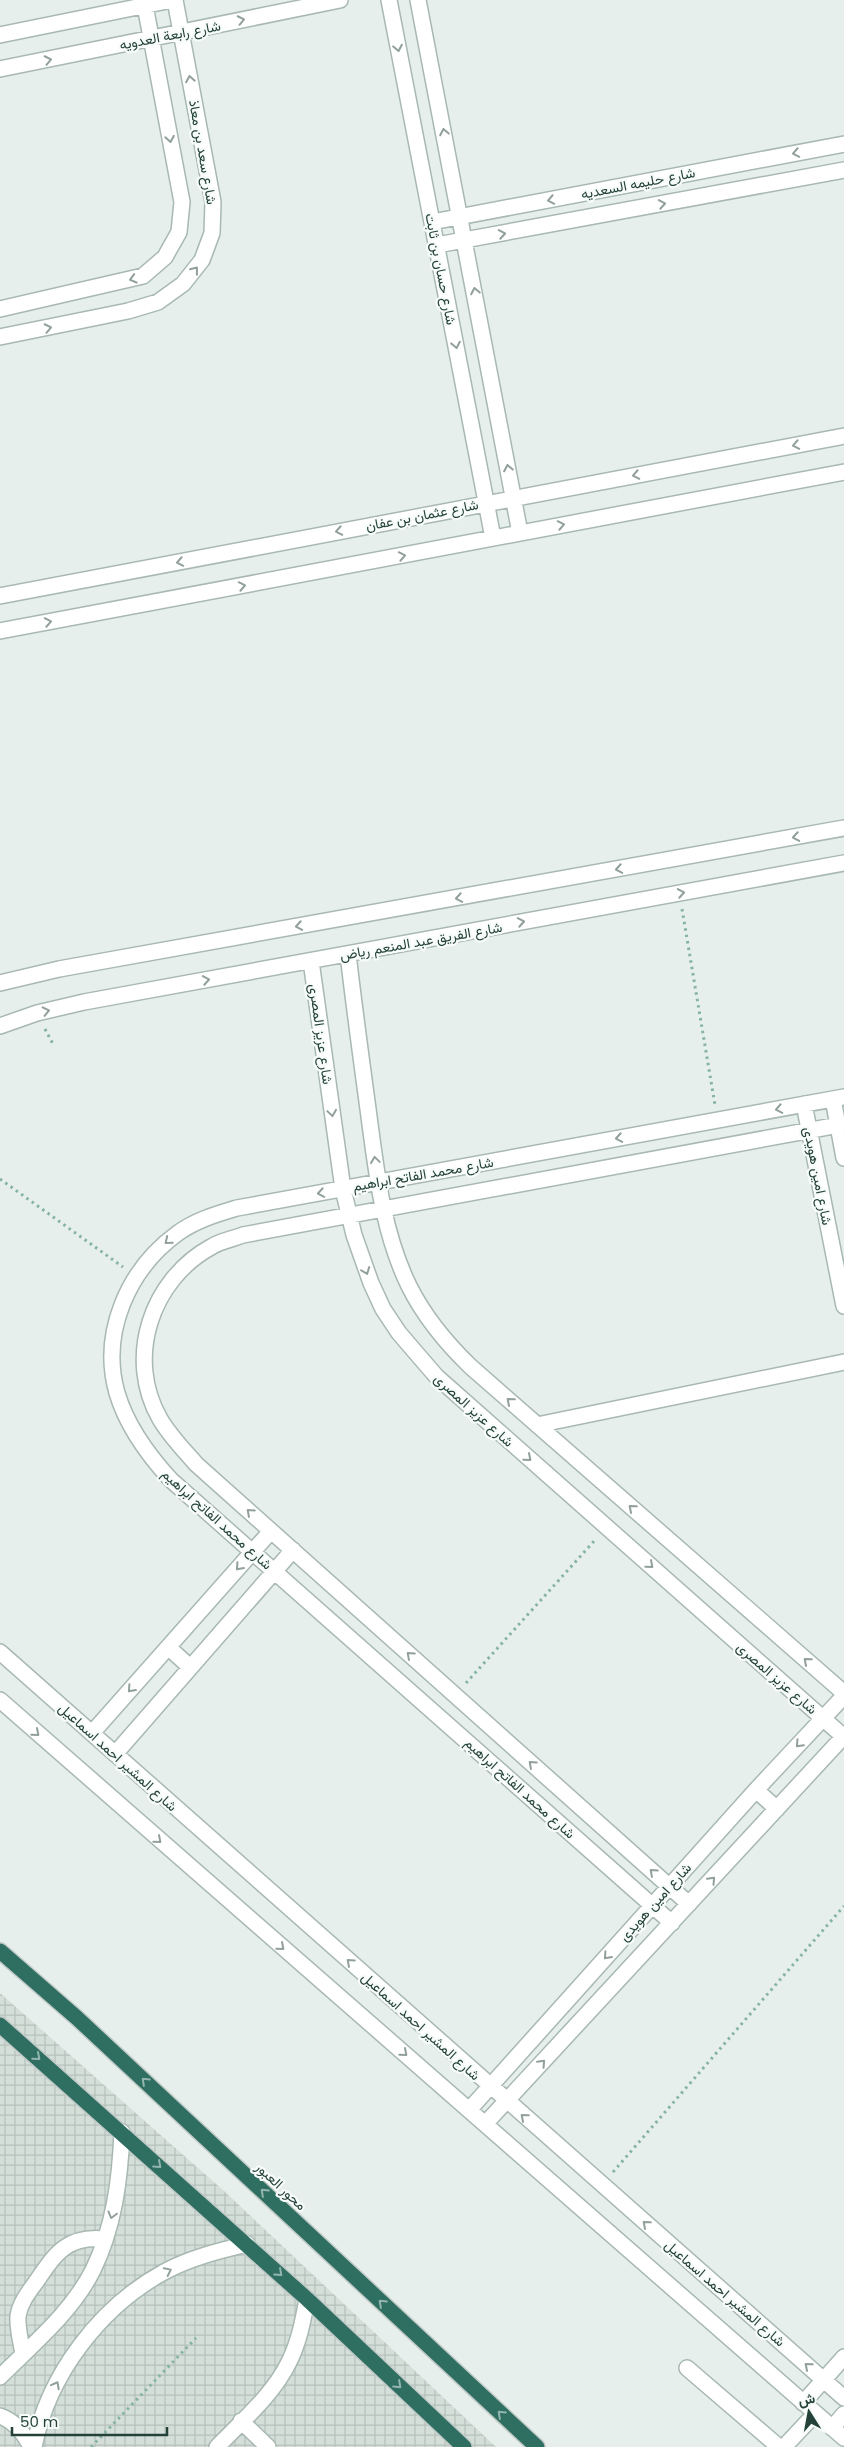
<svg xmlns="http://www.w3.org/2000/svg" width="844" height="2447" font-family="Poppins,Vazirmatn,sans-serif">
<style>
.industrial{fill:url(#industrial-grid)}
.lines{fill:none;stroke-linecap:round;stroke-linejoin:round}
.minor-casing{stroke:#a8b8b2;stroke-width:18}
.highway-casing{stroke:#c2cac8;stroke-width:18}
.path{stroke:#86b3a5;stroke-width:3;stroke-dasharray:2.5 4;stroke-linecap:butt}
.minor{stroke:#fff;stroke-width:15}
.highway{stroke:#2f6f62;stroke-width:15}
.oneway{stroke:#92a09c}
.oneway2{stroke:#93b5ae}
.labels{text-anchor:middle;stroke-width:4.5;stroke-linejoin:round;paint-order:stroke}
.street-label{font-size:14px;fill:#24423a;stroke:#f7fbf9}
</style>
<defs>
<pattern id="industrial-grid" width="8" height="8" patternUnits="userSpaceOnUse" patternTransform="scale(1.25)"><rect width="8" height="8" fill="#d4dfda"/><path d="M0 4h8M4 0v8" fill="none" stroke="#b6c1bc"/></pattern>
</defs>
<rect width="100%" height="100%" fill="#e6efeb"/>
<path class="industrial" d="M0 1993 224 2191 496 2447H0Z"/>
<g class="lines">
<g class="minor-casing">
<path id="minor" d="M389 0 493 538
M418 0 520 533
M0 35 172 0
M0 69 340 0
M432 222 844 144
M437 245 844 170
M0 309 143 276 165 257 179 232 182 202 144 0
M0 337 128 311 158 302 183 284 202 260 212 233 213 202 175 0
M0 596 844 436
M0 631 844 472
M348 954C354 1006 361 1057 368 1109 376 1168 382 1231 409 1286 425 1318 446 1343 471 1367L844 1693
M311 961 343 1189 354 1235 371 1283 383 1309 399 1333 436 1376 844 1737
M0 983 59 969 844 828
M0 1026 37 1013 84 1002 844 863
M833 1099 844 1158
M804 1104 844 1306
M537 1425 844 1362
M168 1647 190 1667
M0 1652 844 2398
M0 1700 844 2438
M92 1733 271 1531
M115 1754 293 1550
M756 1790 777 1809
M689 1904 196 1464C183 1449 170 1436 160 1419 125 1358 151 1280 211 1247 220 1241 233 1239 243 1235L844 1124
M672 1923 171 1480C148 1455 127 1427 117 1393 100 1333 128 1269 178 1233 196 1220 217 1214 237 1208L844 1097
M469 2110 756 1790 844 1696
M485 2124 844 1736
M23 2354C21 2342 17 2328 18 2316 20 2303 28 2293 36 2282 55 2254 67 2235 105 2239
M687 2368 779 2447
M0 2377C33 2344 72 2312 93 2270 114 2227 120 2180 122 2132
M803 2403 844 2357
M0 2416C15 2421 24 2433 31 2447
M241 2421 268 2447
M832 2428 844 2414
M34 2447C48 2375 100 2307 164 2272 190 2258 218 2251 247 2244
M217 2447C242 2421 273 2395 289 2362 299 2342 303 2321 307 2299
M784 2447 815 2414"/>
</g>
<g class="highway-casing">
<path id="highway" d="M0 1951 77 2018 537 2447
M0 2025 307 2299 464 2447"/>
</g>
<path class="path" d="M682 909 715 1105
M45 1029 53 1044
M0 1179 123 1267
M466 1683 596 1539
M613 2172 844 1906
M91 2447 196 2338"/>
<use href="#minor" class="minor"/>
<use href="#highway" class="highway"/>
</g>
<defs><path id="oneway-chevron" d="M-2-3.5L2.5 0L-2 3.5" fill="none" stroke-width="1.6" stroke-linecap="round" stroke-linejoin="round" transform="scale(1.25)"/></defs>
<g class="oneway">
<use href="#oneway-chevron" transform="translate(241 20) rotate(-12)"/>
<use href="#oneway-chevron" transform="translate(398 48) rotate(79)"/>
<use href="#oneway-chevron" transform="translate(48 60) rotate(-12)"/>
<use href="#oneway-chevron" transform="translate(190 79) rotate(-100)"/>
<use href="#oneway-chevron" transform="translate(444 132) rotate(-101)"/>
<use href="#oneway-chevron" transform="translate(170 139) rotate(80)"/>
<use href="#oneway-chevron" transform="translate(796 153) rotate(169)"/>
<use href="#oneway-chevron" transform="translate(551 200) rotate(169)"/>
<use href="#oneway-chevron" transform="translate(662 204) rotate(-10)"/>
<use href="#oneway-chevron" transform="translate(502 234) rotate(-10)"/>
<use href="#oneway-chevron" transform="translate(195 270) rotate(-52)"/>
<use href="#oneway-chevron" transform="translate(133 279) rotate(164)"/>
<use href="#oneway-chevron" transform="translate(475 291) rotate(-101)"/>
<use href="#oneway-chevron" transform="translate(48 328) rotate(-12)"/>
<use href="#oneway-chevron" transform="translate(456 345) rotate(79)"/>
<use href="#oneway-chevron" transform="translate(796 445) rotate(169)"/>
<use href="#oneway-chevron" transform="translate(508 468) rotate(-101)"/>
<use href="#oneway-chevron" transform="translate(636 475) rotate(169)"/>
<use href="#oneway-chevron" transform="translate(561 525) rotate(-11)"/>
<use href="#oneway-chevron" transform="translate(339 531) rotate(169)"/>
<use href="#oneway-chevron" transform="translate(402 556) rotate(-11)"/>
<use href="#oneway-chevron" transform="translate(180 562) rotate(169)"/>
<use href="#oneway-chevron" transform="translate(242 586) rotate(-11)"/>
<use href="#oneway-chevron" transform="translate(48 622) rotate(-11)"/>
<use href="#oneway-chevron" transform="translate(796 837) rotate(170)"/>
<use href="#oneway-chevron" transform="translate(619 869) rotate(170)"/>
<use href="#oneway-chevron" transform="translate(681 893) rotate(-10)"/>
<use href="#oneway-chevron" transform="translate(459 898) rotate(170)"/>
<use href="#oneway-chevron" transform="translate(521 922) rotate(-10)"/>
<use href="#oneway-chevron" transform="translate(299 926) rotate(170)"/>
<use href="#oneway-chevron" transform="translate(206 980) rotate(-10)"/>
<use href="#oneway-chevron" transform="translate(46 1011) rotate(-13)"/>
<use href="#oneway-chevron" transform="translate(779 1109) rotate(169)"/>
<use href="#oneway-chevron" transform="translate(332 1113) rotate(82)"/>
<use href="#oneway-chevron" transform="translate(619 1138) rotate(170)"/>
<use href="#oneway-chevron" transform="translate(375 1160) rotate(-98)"/>
<use href="#oneway-chevron" transform="translate(321 1193) rotate(170)"/>
<use href="#oneway-chevron" transform="translate(168 1241) rotate(141)"/>
<use href="#oneway-chevron" transform="translate(366 1271) rotate(69)"/>
<use href="#oneway-chevron" transform="translate(510 1401) rotate(-139)"/>
<use href="#oneway-chevron" transform="translate(528 1458) rotate(41)"/>
<use href="#oneway-chevron" transform="translate(632 1508) rotate(-139)"/>
<use href="#oneway-chevron" transform="translate(250 1512) rotate(-138)"/>
<use href="#oneway-chevron" transform="translate(650 1565) rotate(41)"/>
<use href="#oneway-chevron" transform="translate(239 1567) rotate(132)"/>
<use href="#oneway-chevron" transform="translate(410 1655) rotate(-138)"/>
<use href="#oneway-chevron" transform="translate(807 1661) rotate(-139)"/>
<use href="#oneway-chevron" transform="translate(131 1689) rotate(132)"/>
<use href="#oneway-chevron" transform="translate(36 1733) rotate(41)"/>
<use href="#oneway-chevron" transform="translate(799 1744) rotate(133)"/>
<use href="#oneway-chevron" transform="translate(532 1764) rotate(-138)"/>
<use href="#oneway-chevron" transform="translate(158 1840) rotate(41)"/>
<use href="#oneway-chevron" transform="translate(653 1872) rotate(-138)"/>
<use href="#oneway-chevron" transform="translate(712 1880) rotate(-47)"/>
<use href="#oneway-chevron" transform="translate(281 1947) rotate(41)"/>
<use href="#oneway-chevron" transform="translate(607 1956) rotate(132)"/>
<use href="#oneway-chevron" transform="translate(350 1962) rotate(-138)"/>
<use href="#oneway-chevron" transform="translate(404 2053) rotate(41)"/>
<use href="#oneway-chevron" transform="translate(542 2063) rotate(-47)"/>
<use href="#oneway-chevron" transform="translate(524 2117) rotate(-139)"/>
<use href="#oneway-chevron" transform="translate(112 2215) rotate(105)"/>
<use href="#oneway-chevron" transform="translate(646 2224) rotate(-139)"/>
<use href="#oneway-chevron" transform="translate(168 2271) rotate(-26)"/>
<use href="#oneway-chevron" transform="translate(808 2366) rotate(-139)"/>
<use href="#oneway-chevron" transform="translate(56 2385) rotate(-62)"/>
</g>
<g class="oneway2">
<use href="#oneway-chevron" transform="translate(37 2057) rotate(41)"/>
<use href="#oneway-chevron" transform="translate(145 2081) rotate(-137)"/>
<use href="#oneway-chevron" transform="translate(158 2165) rotate(42)"/>
<use href="#oneway-chevron" transform="translate(264 2192) rotate(-137)"/>
<use href="#oneway-chevron" transform="translate(279 2273) rotate(42)"/>
<use href="#oneway-chevron" transform="translate(382 2303) rotate(-137)"/>
<use href="#oneway-chevron" transform="translate(398 2385) rotate(43)"/>
<use href="#oneway-chevron" transform="translate(501 2414) rotate(-137)"/>
</g>
<g class="labels">
<g class="street-label">
<text transform="translate(170 35) rotate(-11)" y="5">شارع رابعة العدويه</text>
<text transform="translate(203 152) rotate(80)" y="5">شارع سعد بن معاذ</text>
<text transform="translate(638 183) rotate(-11)" y="5">شارع حليمه السعديه</text>
<text transform="translate(441 269) rotate(79)" y="5">شارع حسان بن ثابت</text>
<text transform="translate(422 515) rotate(-11)" y="5">شارع عثمان بن عفان</text>
<text transform="translate(421 941) rotate(-10)" y="5">شارع الفريق عبد المنعم رياض</text>
<text transform="translate(321 1034) rotate(82)" y="5">شارع عزيز المصرى</text>
<text transform="translate(423 1174) rotate(-10)" y="5">شارع محمد الفاتح ابراهيم</text>
<text transform="translate(818 1176) rotate(79)" y="5">شارع امين هويدى</text>
<text transform="translate(474 1410) rotate(42)" y="5">شارع عزيز المصرى</text>
<text transform="translate(217 1519) rotate(42)" y="5">شارع محمد الفاتح ابراهيم</text>
<text transform="translate(777 1678) rotate(41)" y="5">شارع عزيز المصرى</text>
<text transform="translate(118 1757) rotate(42)" y="5">شارع المشير احمد اسماعيل</text>
<text transform="translate(520 1788) rotate(42)" y="5">شارع محمد الفاتح ابراهيم</text>
<text transform="translate(655 1902) rotate(-48)" y="5">شارع امين هويدى</text>
<text transform="translate(421 2026) rotate(42)" y="5">شارع المشير احمد اسماعيل</text>
<text transform="translate(281 2186) rotate(43)" y="5">محور العبور</text>
<text transform="translate(725 2293) rotate(41)" y="5">شارع المشير احمد اسماعيل</text>
</g>
</g>
<g transform="translate(809 2412) rotate(349)" stroke="#f7fbf9" stroke-width="4" paint-order="stroke">
<path d="M0-4L9 19L0 12L-9 19Z" fill="#24423a"/>
<text y="-8" font-size="14" font-weight="bold" text-anchor="middle" fill="#24423a">ش</text>
</g>
<path d="M12 2427v8h155v-8" fill="none" stroke="#24423a" stroke-width="2.5"/>
<text x="20" y="2427" font-size="15" fill="#24423a" stroke="#f7fbf9" stroke-width="4" paint-order="stroke">50 m</text>
</svg>
